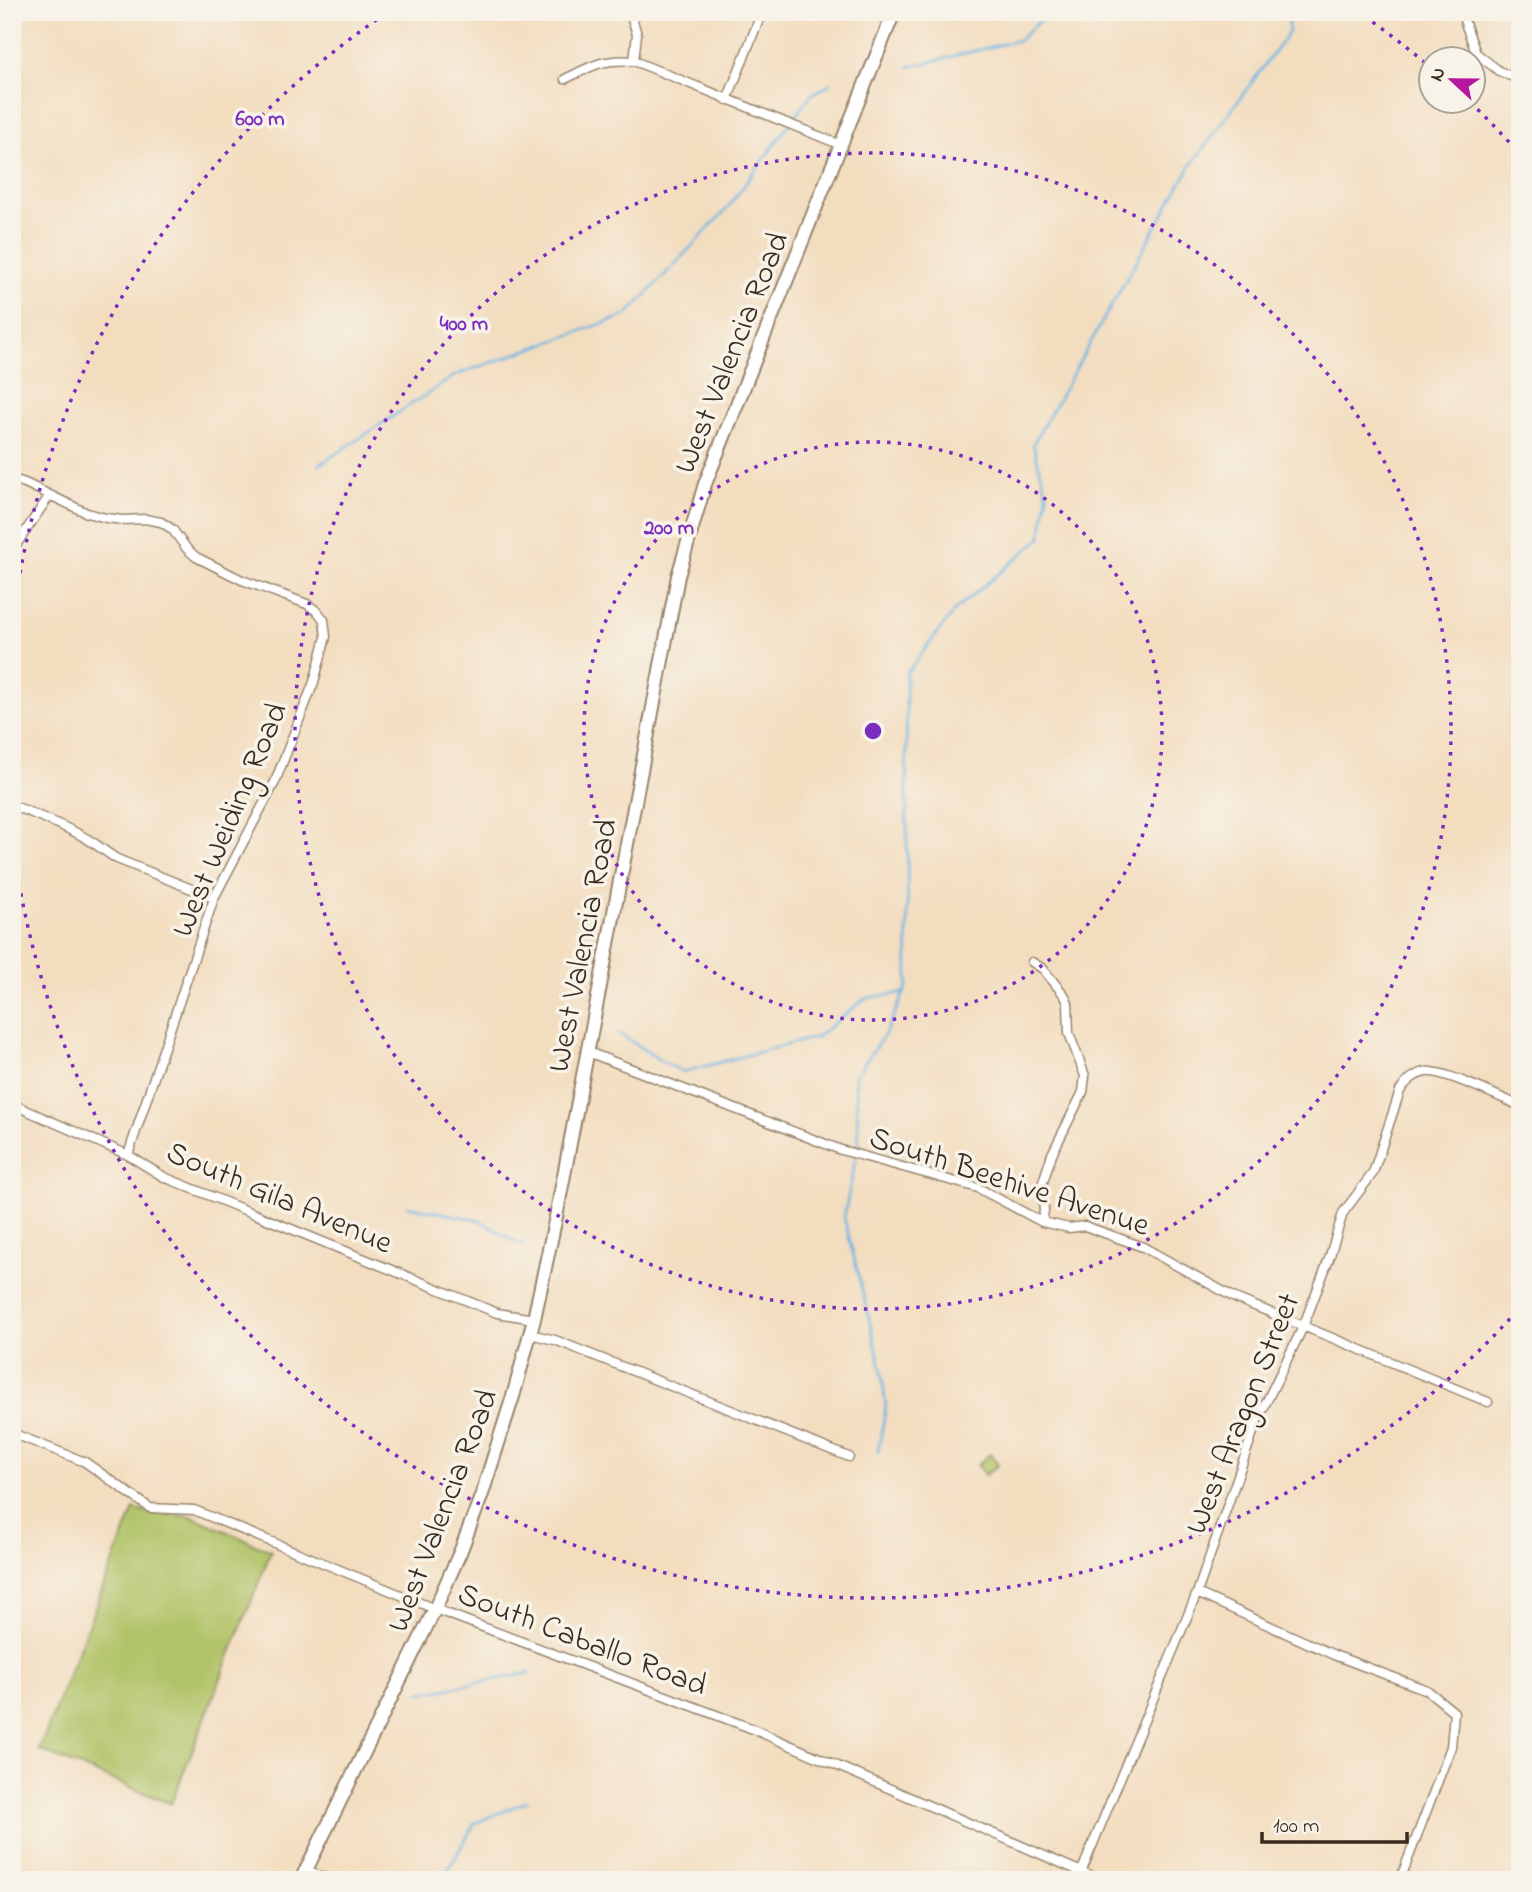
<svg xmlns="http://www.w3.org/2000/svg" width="1532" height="1892" font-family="'Indie Flower',sans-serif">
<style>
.green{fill:#b1c367;stroke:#767642;stroke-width:2}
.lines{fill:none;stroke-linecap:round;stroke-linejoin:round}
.stream{stroke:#67b4e1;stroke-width:2.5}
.street-casing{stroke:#97846e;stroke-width:11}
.primary-casing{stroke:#97846e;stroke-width:16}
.street{stroke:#fff;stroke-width:8}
.primary{stroke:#fff;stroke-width:12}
.ring{fill:none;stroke:#7b2cbf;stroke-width:3.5;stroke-dasharray:3.5 7}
.labels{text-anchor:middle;stroke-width:7;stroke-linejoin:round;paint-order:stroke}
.street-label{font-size:32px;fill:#3b2a1e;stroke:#f7f3e8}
.centre{fill:#7b2cbf;stroke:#f7f3e8;stroke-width:3.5}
.ring-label{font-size:21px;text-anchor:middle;font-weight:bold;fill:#7b2cbf;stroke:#f7f3e8;stroke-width:7;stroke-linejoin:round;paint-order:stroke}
</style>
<rect width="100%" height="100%" fill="#f7f3e8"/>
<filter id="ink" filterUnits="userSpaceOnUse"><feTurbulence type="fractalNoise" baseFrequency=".0143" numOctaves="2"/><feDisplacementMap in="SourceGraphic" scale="14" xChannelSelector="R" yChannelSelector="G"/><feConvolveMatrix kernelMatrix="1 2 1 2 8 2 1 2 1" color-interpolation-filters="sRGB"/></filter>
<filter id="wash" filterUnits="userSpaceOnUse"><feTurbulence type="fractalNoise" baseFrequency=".00686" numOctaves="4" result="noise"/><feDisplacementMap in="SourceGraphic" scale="28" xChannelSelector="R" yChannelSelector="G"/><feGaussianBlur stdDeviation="1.57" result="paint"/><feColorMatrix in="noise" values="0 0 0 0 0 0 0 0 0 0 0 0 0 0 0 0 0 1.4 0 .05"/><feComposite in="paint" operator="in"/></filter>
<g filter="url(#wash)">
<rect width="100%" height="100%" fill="#f3ddbf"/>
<path class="green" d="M990 1454 998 1465 985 1475 977 1465Z
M134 1509 147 1513 191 1516 271 1551 171 1804 39 1750Z"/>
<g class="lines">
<path class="stream" d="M909 67 1019 40 1049 12
M319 465 456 375 627 315 726 210 811 95 830 84
M618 1033 660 1060 683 1072 817 1037 866 998 904 993
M858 1151 859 1143 855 1076 885 1034 908 985 906 674 955 610 1041 538 1047 495 1033 444 1191 165 1289 32 1287 12
M856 1157 844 1217 881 1367 886 1406 878 1452
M407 1206 479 1220 523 1246
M421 1693 530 1673
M442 1880 475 1823 528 1801"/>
</g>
</g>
<g filter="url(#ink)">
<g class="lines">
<g class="street-casing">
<path id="street" d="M630 12 637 34 634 61
M1461 12 1476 53 1499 71 1520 80
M565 79C592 66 603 58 634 61L841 145
M727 100 762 12
M12 479 25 483 87 513 106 518 123 520 145 519 161 522 172 529 187 549 196 557 242 580 307 604 318 612 324 620 326 637 314 682 275 782 214 898 128 1155
M12 551 50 495
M12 805C38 816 65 825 89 840 99 846 107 853 117 859L214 898
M1032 962 1043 969 1065 996 1068 1003 1069 1033 1085 1076 1083 1092 1052 1154 1042 1185 1044 1211 1042 1222
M588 1052 841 1150 978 1188 1042 1222 1069 1228 1085 1226 1143 1247 1235 1298 1488 1402
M12 1104 128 1155 164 1177 497 1313 534 1319
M530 1334 555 1340 849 1457
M12 1433 85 1462 150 1508 194 1510 435 1609 748 1727 1100 1880
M1197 1593 1334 1655 1427 1690 1454 1712 1451 1747 1400 1880
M306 1870 330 1880
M1078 1880 1197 1593 1257 1421 1303 1327 1329 1259 1343 1213 1373 1173 1400 1091C1407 1081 1414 1074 1426 1072 1442 1069 1502 1098 1520 1106"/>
</g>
<g class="primary-casing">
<path id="primary" d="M301 1880 435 1609 461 1550 482 1494 514 1393 534 1319 557 1212 678 576 705 484 715 459 894 12"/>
</g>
<use href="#street" class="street"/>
<use href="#primary" class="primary"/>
</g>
</g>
<g class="ring">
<circle cx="873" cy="731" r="289"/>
<circle cx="873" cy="731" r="578"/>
<path d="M1517 1311A867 867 0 0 1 12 837M12 625A867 867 0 0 1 382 16M1364 16A867 867 0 0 1 1430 67M1470 102A867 867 0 0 1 1517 151"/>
</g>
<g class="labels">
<g class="street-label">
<text transform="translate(730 352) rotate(-68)" y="11">West Valencia Road</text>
<text transform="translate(228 819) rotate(-67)" y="11">West Weiding Road</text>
<text transform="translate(581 945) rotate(-79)" y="11">West Valencia Road</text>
<text transform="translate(1010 1180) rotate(18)" y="11">South Beehive Avenue</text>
<text transform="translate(280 1196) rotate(23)" y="11">South Gila Avenue</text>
<text transform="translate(1241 1413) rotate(-68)" y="11">West Aragon Street</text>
<text transform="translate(441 1510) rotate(-69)" y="11">West Valencia Road</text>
<text transform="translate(583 1638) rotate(21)" y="11">South Caballo Road</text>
</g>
</g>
<circle cx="873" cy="731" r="10" class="centre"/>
<g class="ring-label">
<text x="260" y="125">600 m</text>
<text x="464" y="330">400 m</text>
<text x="669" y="534">200 m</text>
</g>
<rect width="1532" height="1892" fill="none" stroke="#f7f3e8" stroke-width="42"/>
<g transform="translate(1452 80) rotate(292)"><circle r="33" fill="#f7f3e8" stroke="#aca397" stroke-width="2"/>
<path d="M0-5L12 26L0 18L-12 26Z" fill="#b5179e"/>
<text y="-10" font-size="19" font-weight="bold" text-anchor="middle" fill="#3b2a1e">N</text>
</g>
<path d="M1262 1832v10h145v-10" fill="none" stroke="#3b2a1e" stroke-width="3.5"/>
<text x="1273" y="1832" font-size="21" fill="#3b2a1e" stroke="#f7f3e8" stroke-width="5" paint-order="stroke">100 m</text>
</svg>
